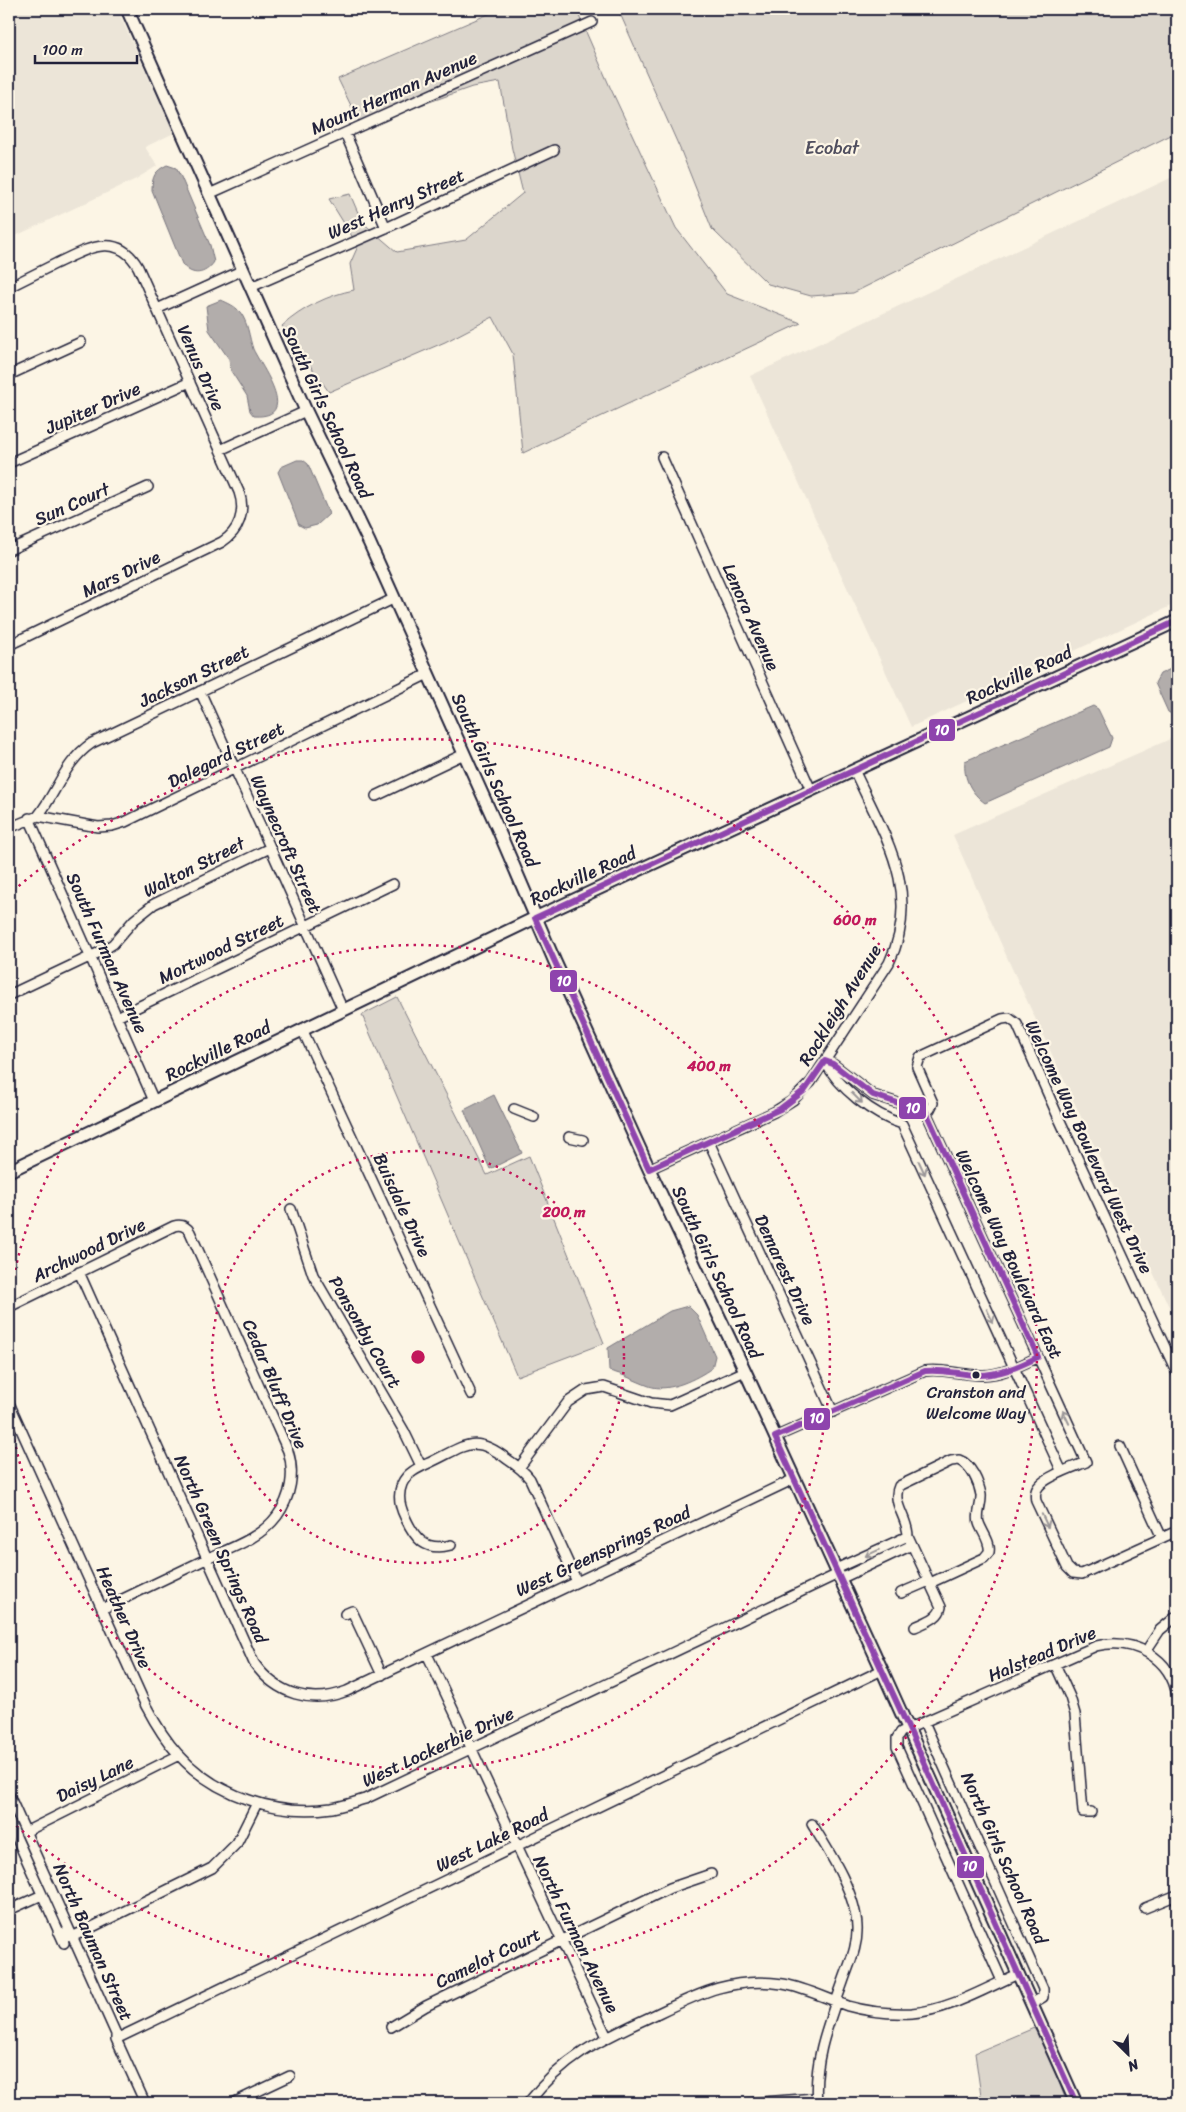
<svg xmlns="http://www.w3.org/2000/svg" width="1186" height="2112" font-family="Sriracha,sans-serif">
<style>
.built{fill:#ece5d8}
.green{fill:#dcd6cc;stroke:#7f7c84}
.water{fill:#b2adab;stroke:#78757e}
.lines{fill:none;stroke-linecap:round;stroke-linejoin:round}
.minor-casing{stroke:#22223b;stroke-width:12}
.major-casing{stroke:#22223b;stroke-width:15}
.minor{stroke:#fcf5e5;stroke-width:9}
.major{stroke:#fcf5e5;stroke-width:11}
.bus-1-casing{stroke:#fcf5e5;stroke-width:10}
.bus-1{stroke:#8e44ad;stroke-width:6}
.oneway{stroke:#9a9698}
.ring{fill:none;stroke:#c2185b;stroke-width:2.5;stroke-dasharray:2.5 5}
.bus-dot{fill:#22223b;stroke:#fcf5e5;stroke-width:2}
.labels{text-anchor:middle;stroke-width:4.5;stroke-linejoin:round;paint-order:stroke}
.bus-label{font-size:17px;fill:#22223b;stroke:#fcf5e5}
.street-label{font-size:18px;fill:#22223b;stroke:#fcf5e5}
.park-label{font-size:18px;fill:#504f5f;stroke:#fcf5e5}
.centre{fill:#c2185b;stroke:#fcf5e5;stroke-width:2.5}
.ring-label{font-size:15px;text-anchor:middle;font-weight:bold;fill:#c2185b;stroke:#fcf5e5;stroke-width:4.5;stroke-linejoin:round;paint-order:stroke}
.line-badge{stroke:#fcf5e5;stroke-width:2}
.badge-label{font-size:14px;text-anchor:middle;font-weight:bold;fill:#fff}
</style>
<rect width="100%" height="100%" fill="#fcf5e5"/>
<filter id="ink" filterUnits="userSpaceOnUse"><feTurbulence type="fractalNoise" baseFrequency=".02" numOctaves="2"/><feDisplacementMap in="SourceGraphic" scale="10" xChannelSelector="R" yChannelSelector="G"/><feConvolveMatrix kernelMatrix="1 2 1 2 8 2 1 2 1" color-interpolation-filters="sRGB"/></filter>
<g filter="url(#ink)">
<path class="built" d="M9 9H117L174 133 145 147 157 166 136 179 9 239Z
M1177 175V603L911 727 750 376Z
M1177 736V1324L1010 964 953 835Z"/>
<path class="green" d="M500 9H576L610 87 676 228 727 294 801 323 523 453 513 354 493 317 445 342 329 392 282 326C302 308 328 295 354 290L350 264 358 246 329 199 350 194 362 222 397 252 466 240 523 193 512 149 500 82 472 87 361 126 338 79Z
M618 9H1177V132L853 293 811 296 768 284 712 229 681 151Z
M397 997 487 1175 529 1156 604 1343 517 1376 362 1015Z
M1034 2028 1044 2043 1067 2103H982L975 2053Z"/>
<path class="water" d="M167 165 176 168 181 177 210 245 214 262C205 275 192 277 182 264L152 190C152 176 155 171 167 165Z
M221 300C228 303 235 306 240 312 248 322 249 337 253 349 260 365 302 419 254 416L250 411 247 396 231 371 229 359 209 330 206 306Z
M297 460H303L308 464 329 514 317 525 305 528 299 525 278 472 281 467Z
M1177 666V717L1168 712 1155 683 1160 674Z
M1093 706 1098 709 1112 738 1109 747 985 803C971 793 963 778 965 761Z
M494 1095 522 1153 490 1169 464 1110Z
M688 1306 697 1315 715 1356 712 1368C696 1379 669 1393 649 1386 635 1381 623 1374 609 1371L608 1348 670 1311Z"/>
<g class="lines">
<g class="minor-casing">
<path id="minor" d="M345 133 386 228
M209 194 592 22
M9 287C25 279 41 271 57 263 85 250 117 230 138 267L239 492C246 512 239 531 222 542L9 645
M251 287 386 228 554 150
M157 309 243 270
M9 375 81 342
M220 450 306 411
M662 457 811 790
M9 463 190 382
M9 550 148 487
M200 691 343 1010
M376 796 464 754
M38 816C57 792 65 761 92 743L393 599
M29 818 154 1101
M9 828 38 816 98 827 112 826 125 822 428 674
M9 995 102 951 113 944 134 920 154 904 270 848
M117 1017 393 884
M302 1029 471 1394
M825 1061C838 1088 873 1115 902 1124L1062 1472
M825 1061 833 1064 873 1095 926 1112
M514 1109 534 1117
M926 1112 1086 1462C1074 1467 1047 1476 1039 1486 1035 1490 1035 1496 1036 1501L1067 1567 1073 1573 1082 1574 1177 1531
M926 1112 930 1109 933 1103 917 1067 920 1057 1002 1019 1009 1018 1017 1024 1056 1112 1177 1373
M569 1137 583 1140
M709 1142 833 1412
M649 1169 774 1112 793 1100 811 1082 889 963C923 892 884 835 854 770
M291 1209 313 1275 404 1431 421 1466
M79 1272 254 1663C276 1694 311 1705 347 1691L794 1479
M9 1307 174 1226C181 1224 186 1226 190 1232L288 1451C295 1473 291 1497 277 1516 260 1539 228 1549 202 1561 169 1577 136 1593 102 1609
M9 1403 146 1706C155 1723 165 1740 178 1754 215 1796 277 1816 332 1808 343 1806 354 1802 365 1799L838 1574
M775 1437 925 1371C944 1368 963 1376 983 1375 1002 1375 1021 1365 1038 1357
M1120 1446 1162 1538
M519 1468 568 1402 586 1390 604 1387 651 1403 670 1405 745 1371
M451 1545C425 1552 415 1539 405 1517 400 1507 397 1496 402 1484 407 1472 420 1467 431 1462 465 1446 474 1433 507 1459 516 1465 524 1471 530 1479L577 1582
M836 1569 908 1536
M840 1579 912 1545
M901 1593 929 1581
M345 1614 352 1611 382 1675
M915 1627C925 1622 939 1619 941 1607L908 1536C908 1518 891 1503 899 1486L951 1461 959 1460C971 1464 979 1483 981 1495 982 1504 976 1514 979 1523 982 1532 991 1542 989 1552L984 1558 930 1583
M1146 1651 1160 1630 1177 1616
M427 1654 607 2037
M1055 1664 1070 1697 1075 1714 1083 1812H1091
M924 1722 1043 1989V1997L1031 2004
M9 1795 116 2034V2039L145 2103
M9 1821 64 1943
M812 1824C830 1853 856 1893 857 1927 858 1947 849 1964 843 1982 829 2022 813 2060 817 2103
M25 1832 179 1755
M1145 1908 1177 1895
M9 1910 42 1895
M58 1931 72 1937 212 1868 237 1843 257 1803
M1002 1981 897 1747V1738L901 1732 1096 1646C1133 1637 1171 1657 1177 1696
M391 2027 426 2006 670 1888 711 1874
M116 2039 882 1670
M233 2103 290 2076
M528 2103C564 2057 598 2041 650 2017 696 1995 731 1976 783 1984 806 1988 827 1999 848 2006 869 2012 890 2014 912 2013 949 2010 984 1989 1018 1974
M750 2103 816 2098"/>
</g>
<g class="major-casing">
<path id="major" d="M127 9 306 411 369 542 497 827 555 962 649 1169 745 1371 882 1670 1076 2103
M9 1171 535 918 1177 621"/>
</g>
<use href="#minor" class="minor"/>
<use href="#major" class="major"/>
<g class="bus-1-casing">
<path id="bus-1" d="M1076 2103 909 1729 775 1437 925 1371C942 1369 958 1374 975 1375 998 1376 1018 1367 1038 1357L1034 1348 926 1112 873 1095 833 1064 825 1061 805 1090 780 1109 649 1169 535 918 1177 621"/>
</g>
<use href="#bus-1" class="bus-1"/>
</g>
<defs><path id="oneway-shaft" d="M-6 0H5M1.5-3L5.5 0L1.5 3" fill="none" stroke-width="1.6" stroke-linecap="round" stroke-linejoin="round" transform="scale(1.25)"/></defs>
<g class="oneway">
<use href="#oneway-shaft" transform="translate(857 1098) rotate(45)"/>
<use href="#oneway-shaft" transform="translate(922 1168) rotate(65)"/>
<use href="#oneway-shaft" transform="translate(990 1316) rotate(65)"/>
<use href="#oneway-shaft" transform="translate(1066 1417) rotate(-115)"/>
<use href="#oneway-shaft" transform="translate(1045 1521) rotate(65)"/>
<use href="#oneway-shaft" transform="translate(872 1553) rotate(155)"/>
</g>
</g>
<g class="ring">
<circle cx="418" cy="1357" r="206"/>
<path d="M9 1307A412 412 0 1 1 9 1407"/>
<path d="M13 891A618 618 0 1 1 13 1823"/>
</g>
<circle class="bus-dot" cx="976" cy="1375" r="4.5"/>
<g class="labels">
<g class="bus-label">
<text x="976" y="1398">Cranston and<tspan x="976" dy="21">Welcome Way</tspan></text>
</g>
<g class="street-label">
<text transform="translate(394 93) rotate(-24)" y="6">Mount Herman Avenue</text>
<text transform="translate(396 204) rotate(-24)" y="6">West Henry Street</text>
<text transform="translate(201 368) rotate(66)" y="6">Venus Drive</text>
<text transform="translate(93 408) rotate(-24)" y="6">Jupiter Drive</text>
<text transform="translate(327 412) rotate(65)" y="6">South Girls School Road</text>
<text transform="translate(72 504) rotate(-24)" y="6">Sun Court</text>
<text transform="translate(121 574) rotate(-26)" y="6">Mars Drive</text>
<text transform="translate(751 617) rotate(66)" y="6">Lenora Avenue</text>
<text transform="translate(1019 675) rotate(-25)" y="6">Rockville Road</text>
<text transform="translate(194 676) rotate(-26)" y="6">Jackson Street</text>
<text transform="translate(226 755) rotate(-26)" y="6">Dalegard Street</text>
<text transform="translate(495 780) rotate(66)" y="6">South Girls School Road</text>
<text transform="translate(286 844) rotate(66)" y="6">Waynecroft Street</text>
<text transform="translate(194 867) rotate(-27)" y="6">Walton Street</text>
<text transform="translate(583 876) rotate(-25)" y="6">Rockville Road</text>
<text transform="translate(221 949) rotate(-26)" y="6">Mortwood Street</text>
<text transform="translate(107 953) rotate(66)" y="6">South Furman Avenue</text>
<text transform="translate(840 1005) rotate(-58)" y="6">Rockleigh Avenue</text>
<text transform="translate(218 1051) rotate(-26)" y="6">Rockville Road</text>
<text transform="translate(1089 1147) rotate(65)" y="6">Welcome Way Boulevard West Drive</text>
<text transform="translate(402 1205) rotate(65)" y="6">Buisdale Drive</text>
<text transform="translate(89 1250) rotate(-26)" y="6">Archwood Drive</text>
<text transform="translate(1009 1254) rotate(65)" y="6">Welcome Way Boulevard East</text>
<text transform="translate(785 1270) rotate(65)" y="6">Demarest Drive</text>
<text transform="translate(717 1272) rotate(65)" y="6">South Girls School Road</text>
<text transform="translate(365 1332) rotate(60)" y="6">Ponsonby Court</text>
<text transform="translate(275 1384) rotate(67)" y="6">Cedar Bluff Drive</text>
<text transform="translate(221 1549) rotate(66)" y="6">North Green Springs Road</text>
<text transform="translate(603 1551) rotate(-25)" y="6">West Greensprings Road</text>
<text transform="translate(124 1617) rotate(66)" y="6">Heather Drive</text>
<text transform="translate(1042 1654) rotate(-23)" y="6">Halstead Drive</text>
<text transform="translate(438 1747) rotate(-25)" y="6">West Lockerbie Drive</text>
<text transform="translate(95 1779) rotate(-26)" y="6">Daisy Lane</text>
<text transform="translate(492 1840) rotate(-26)" y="6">West Lake Road</text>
<text transform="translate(1004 1858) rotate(66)" y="6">North Girls School Road</text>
<text transform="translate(576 1934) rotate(64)" y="6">North Furman Avenue</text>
<text transform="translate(93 1942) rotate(66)" y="6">North Bauman Street</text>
<text transform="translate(488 1958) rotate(-26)" y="6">Camelot Court</text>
</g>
<g class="park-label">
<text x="832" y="154">Ecobat</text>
</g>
</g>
<circle cx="418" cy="1357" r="8" class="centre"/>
<g class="ring-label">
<text x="855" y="925">600 m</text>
<text x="709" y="1071">400 m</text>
<text x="564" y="1217">200 m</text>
</g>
<g class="line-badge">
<rect x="928" y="718" width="28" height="24" rx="5" fill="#8e44ad"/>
<rect x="549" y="969" width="29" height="24" rx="5" fill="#8e44ad"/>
<rect x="898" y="1096" width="29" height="24" rx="5" fill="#8e44ad"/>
<rect x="803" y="1407" width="28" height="24" rx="5" fill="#8e44ad"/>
<rect x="956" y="1855" width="29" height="24" rx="5" fill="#8e44ad"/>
</g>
<g class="badge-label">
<text x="942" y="735">10</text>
<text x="564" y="986">10</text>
<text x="913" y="1113">10</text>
<text x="817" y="1423">10</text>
<text x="970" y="1871">10</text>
</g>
<rect width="1186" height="2112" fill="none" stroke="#fcf5e5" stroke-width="30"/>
<rect x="15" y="15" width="1156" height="2082" fill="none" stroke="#22223b" stroke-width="2" filter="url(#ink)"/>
<g transform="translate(1128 2054) rotate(156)" stroke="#fcf5e5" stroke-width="4" paint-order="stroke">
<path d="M0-4L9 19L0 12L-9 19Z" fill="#22223b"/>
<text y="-8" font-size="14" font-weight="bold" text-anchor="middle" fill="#22223b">N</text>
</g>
<path d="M35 55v8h102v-8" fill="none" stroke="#22223b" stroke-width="2.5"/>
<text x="42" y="55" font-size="15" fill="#22223b" stroke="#fcf5e5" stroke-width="4" paint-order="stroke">100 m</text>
</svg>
